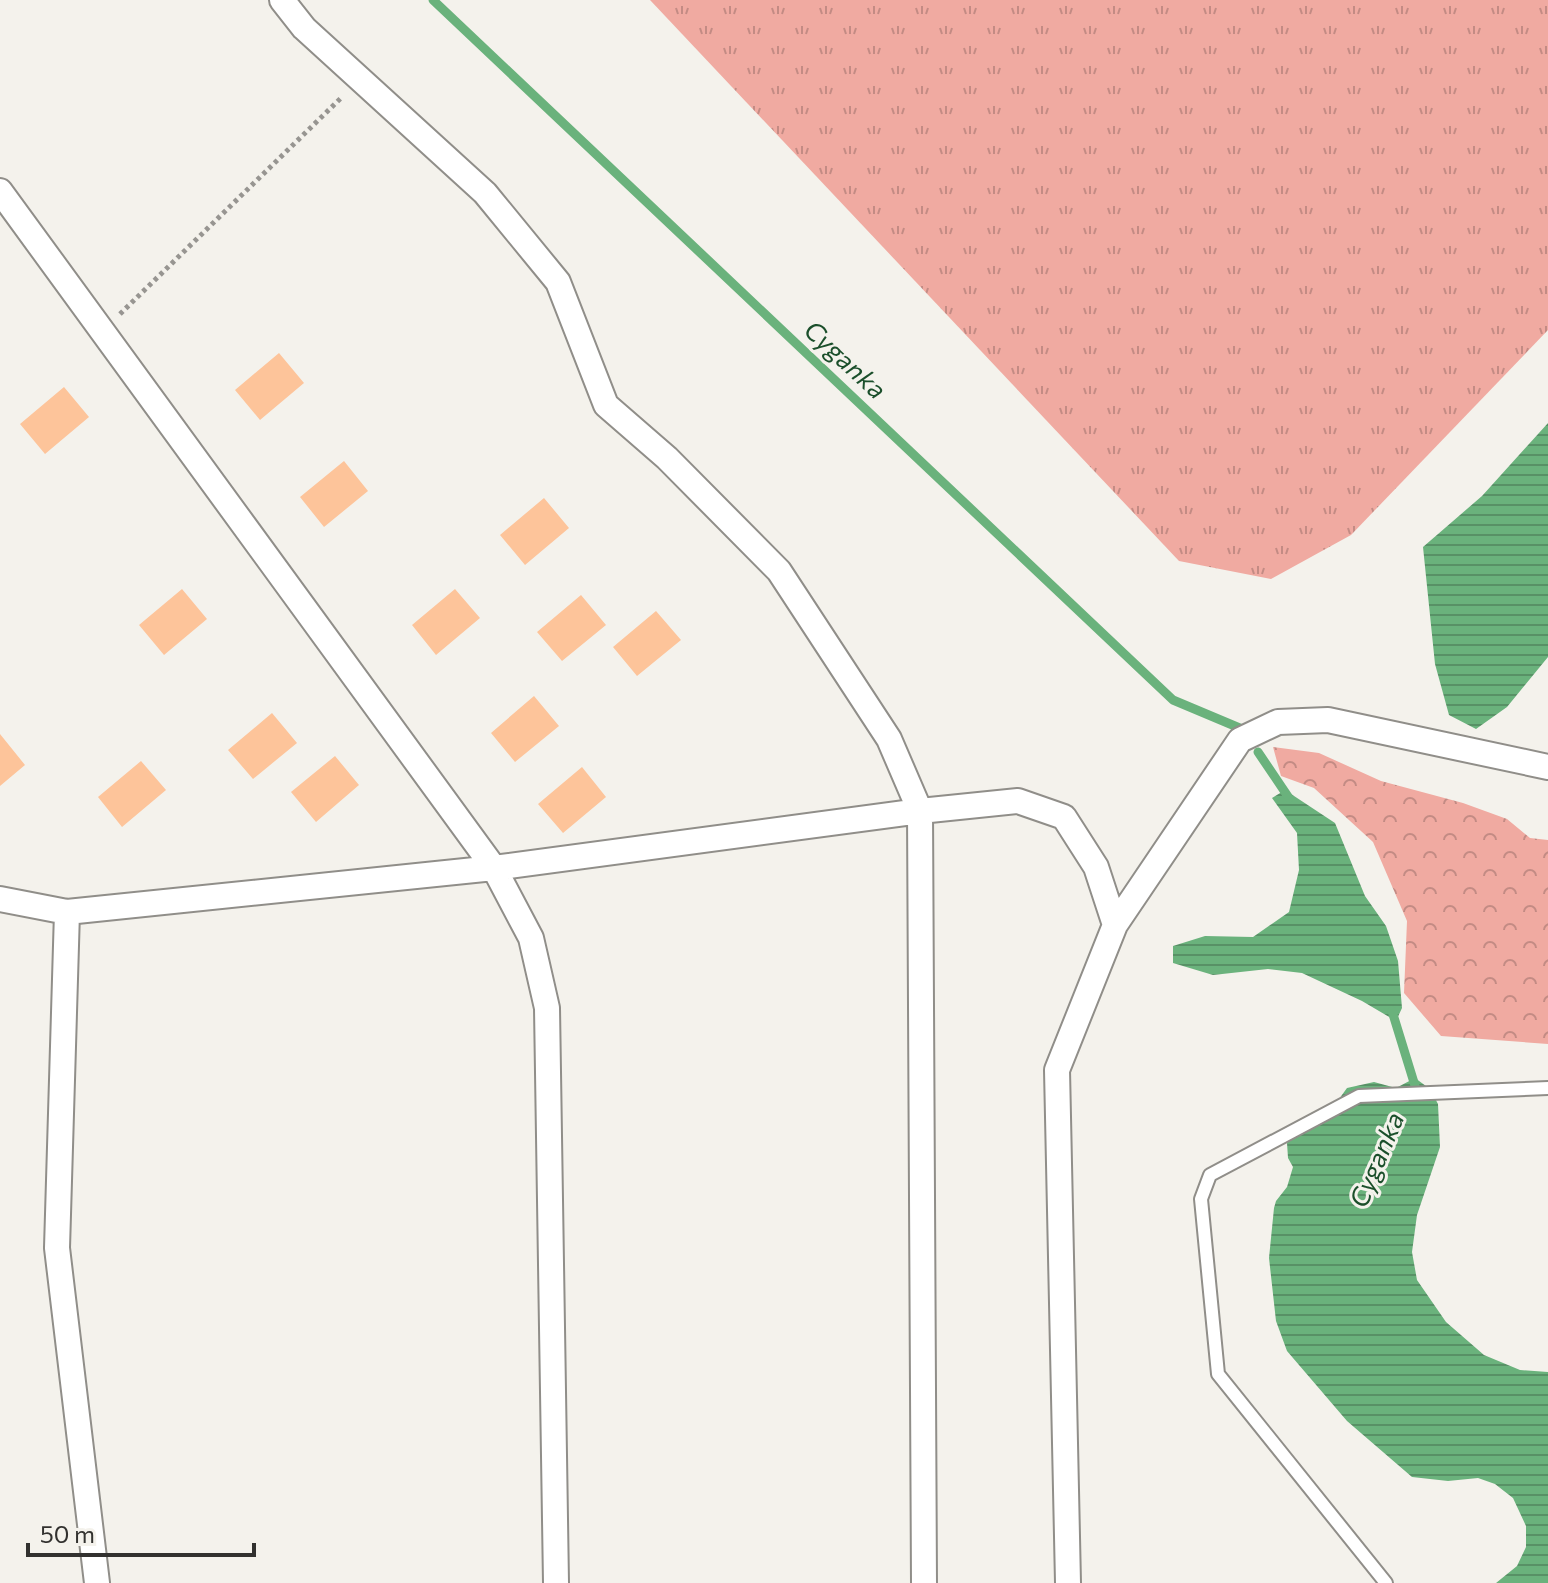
<svg xmlns="http://www.w3.org/2000/svg" width="1548" height="1583" font-family="Commissioner,sans-serif">
<style>
.grass{fill:url(#grass-tufts)}
.forest{fill:url(#forest-crowns)}
.water{fill:url(#water-rules)}
.lines{fill:none;stroke-linecap:round;stroke-linejoin:round}
.stream{stroke:#6ab27c;stroke-width:9}
.building{fill:#fdc49a}
.service-casing{stroke:#908e89;stroke-width:16}
.minor-casing{stroke:#908e89;stroke-width:28}
.path{stroke:#979591;stroke-width:5;stroke-dasharray:4 4;stroke-linecap:butt}
.service{stroke:#fff;stroke-width:12}
.minor{stroke:#fff;stroke-width:24}
.labels{text-anchor:middle;stroke-width:6;stroke-linejoin:round;paint-order:stroke}
.water-label{font-size:26px;font-style:italic;fill:#1b4f2b;stroke:#f4f2ec}
</style>
<defs>
<pattern id="grass-tufts" width="24" height="20" patternUnits="userSpaceOnUse" patternTransform="scale(2)"><rect width="24" height="20" fill="#f0aaa1"/><path d="M3 7l-1-3M5 7V3M7 7l1-3M15 17l-1-3M17 17v-4M19 17l1-3" fill="none" stroke="#c38b84"/></pattern>
<pattern id="forest-crowns" width="20" height="18" patternUnits="userSpaceOnUse" patternTransform="scale(2)"><rect width="20" height="18" fill="#f0aaa1"/><path d="M2 6a3 3 0 1 1 6 0M12 15a3 3 0 1 1 6 0" fill="none" stroke="#c38b84"/></pattern>
<pattern id="water-rules" width="6" height="5" patternUnits="userSpaceOnUse" patternTransform="scale(2)"><rect width="6" height="5" fill="#6ab27c"/><path d="M0 2.5h6" fill="none" stroke="#589166"/></pattern>
</defs>
<rect width="100%" height="100%" fill="#f4f2ec"/>
<path class="grass" d="M650 0H1548V330L1351 535 1271 579 1179 561Z"/>
<path class="forest" d="M1273 747 1319 753 1381 781 1463 803 1507 819 1530 838 1548 840V1044L1441 1036 1404 993 1407 921 1373 842 1314 788 1281 776Z"/>
<path class="water" d="M1548 423V657L1507 707 1476 729 1449 715 1435 664 1423 547 1482 496Z
M1285 790 1335 823 1365 896 1386 926 1398 961 1402 1008 1396 1021 1362 1001 1302 973 1268 969 1213 975 1173 963V946L1205 936 1253 937 1289 912 1299 870 1297 833 1272 798Z
M1415 1078 1430 1089 1438 1104 1440 1147 1417 1215 1412 1252 1417 1280 1446 1322 1484 1355 1520 1370 1548 1372V1583H1496L1517 1566 1526 1547V1526L1513 1498 1495 1484 1478 1478 1448 1481 1412 1477 1347 1421 1287 1351 1276 1321 1269 1258 1274 1208 1276 1201 1287 1187 1293 1167 1288 1158 1287 1143 1296 1133 1321 1124 1347 1088 1374 1082 1396 1088Z"/>
<g class="lines">
<path class="stream" d="M433 0 1173 700 1242 729
M1258 752 1289 798
M1392 1011 1416 1089"/>
</g>
<path class="building" d="M279 353 304 383 260 420 235 390Z
M64 387 89 417 45 454 20 424Z
M344 461 368 491 324 527 300 497Z
M544 498 569 528 525 565 500 535Z
M182 589 207 619 164 655 139 625Z
M455 589 480 618 436 655 412 625Z
M581 595 606 625 562 661 537 632Z
M656 611 681 640 637 676 613 647Z
M534 696 559 726 515 762 491 733Z
M272 713 297 743 253 779 228 750Z
M0 734 25 765 0 786Z
M335 756 359 785 316 822 291 792Z
M141 761 166 790 122 827 98 797Z
M582 767 606 797 563 833 538 804Z"/>
<g class="lines">
<g class="service-casing">
<path id="service" d="M1386 1583 1218 1374 1201 1199 1210 1175 1359 1096 1548 1088"/>
</g>
<g class="minor-casing">
<path id="minor" d="M282 0 304 28 485 193 558 282 606 405 667 458 779 571 889 739 920 811 924 1583
M0 191 494 868 531 938 547 1008 556 1583
M0 899 67 912 494 868 920 811 1018 801 1064 817 1096 867 1115 925
M67 912 57 1248 97 1583
M1068 1583 1057 1070 1115 925 1240 740 1278 722 1328 720 1548 767"/>
</g>
<path class="path" d="M120 314 342 97"/>
<use href="#service" class="service"/>
<use href="#minor" class="minor"/>
</g>
<g class="labels">
<g class="water-label">
<text transform="translate(845 360) rotate(43)" y="9">Cyganka</text>
<text transform="translate(1377 1160) rotate(-67)" y="9">Cyganka</text>
</g>
</g>
<path d="M28 1543v12h226v-12" fill="none" stroke="#32312f" stroke-width="4"/>
<text x="40" y="1543" font-size="24" fill="#32312f" stroke="#f4f2ec" stroke-width="6" paint-order="stroke">50 m</text>
</svg>
